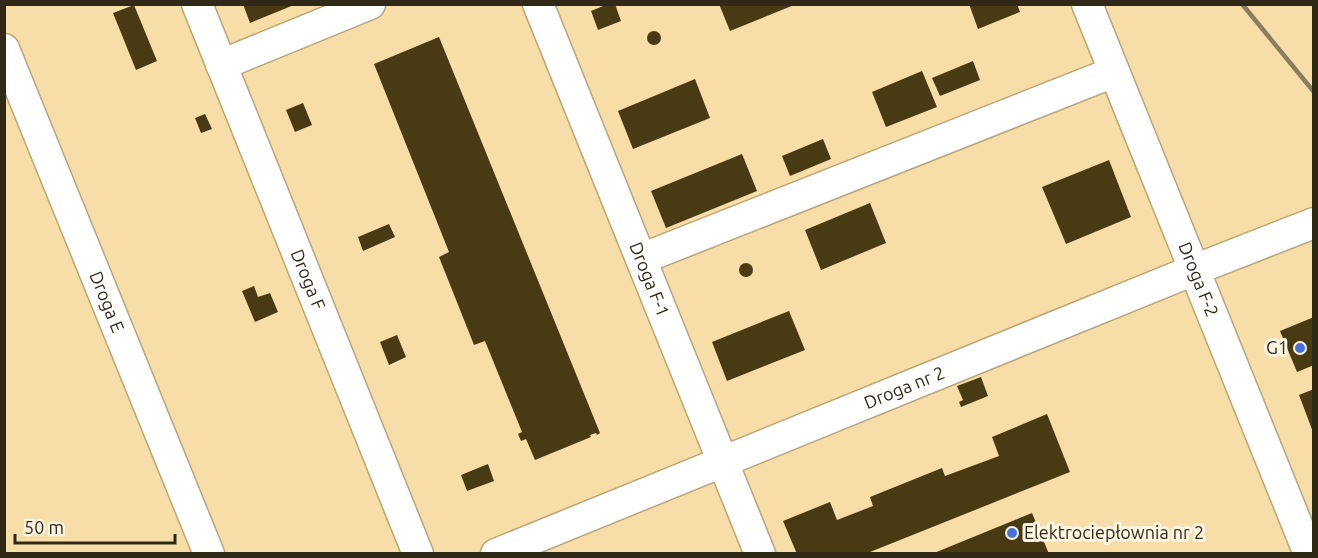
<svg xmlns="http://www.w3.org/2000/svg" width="1318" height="558" font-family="Ubuntu,sans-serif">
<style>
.built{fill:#f7dea8}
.building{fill:#4a3a13}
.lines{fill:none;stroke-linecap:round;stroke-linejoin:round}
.minor-casing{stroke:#b9a578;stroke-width:33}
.minor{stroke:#fff;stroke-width:30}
.rail{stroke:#8b7d5e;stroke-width:4.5}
.poi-dot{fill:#476fe1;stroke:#fef5e3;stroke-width:2}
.labels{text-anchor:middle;stroke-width:6;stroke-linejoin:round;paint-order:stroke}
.street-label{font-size:18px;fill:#312917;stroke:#fef5e3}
.poi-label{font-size:18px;fill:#312917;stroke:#fef5e3;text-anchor:end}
</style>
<rect width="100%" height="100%" fill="#fce7b8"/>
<path class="built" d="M4 5H1313V553H5Z"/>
<path class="building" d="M243 4H294V5L250 23Z
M608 4H615L621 21 598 30 591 11Z
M719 4H794V5L730 31Z
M969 4H1017L1020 12 978 29Z
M134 5 157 61 136 70 113 13Z
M647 38a7 7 0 1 1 14 0a7 7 0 1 1-14 0Z
M439 37 600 433 597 435 596 433 590 435 591 437 535 460 526 439 521 441 518 434 522 432 485 341 474 345 439 257 449 252 374 64Z
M973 61 980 80 940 96 932 78Z
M922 71 937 107 886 127 872 92Z
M695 79 710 118 633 149 618 111Z
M303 103 312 125 295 132 286 110Z
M205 114 212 129 201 133 195 118Z
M823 139 831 159 790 176 782 156Z
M742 154 757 191 666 228 651 191Z
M1109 160 1131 217 1066 244 1042 187Z
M870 203 886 243 821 270 805 230Z
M389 224 395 237 363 251 358 237Z
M739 270a7 7 0 1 1 14 0a7 7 0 1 1-14 0Z
M254 286 258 297 270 293 278 312 255 322 242 291Z
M789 311 805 350 727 381 712 342Z
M1314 317V365L1297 372 1280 331Z
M397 335 406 357 389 365 380 342Z
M981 377 988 396 961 407 959 402 963 400 957 386Z
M1314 389V432H1313L1299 395Z
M1047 414 1070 472 865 554H797L783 521 830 502 837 520 873 506 870 497 942 468 945 476 999 456 992 437Z
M488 464 494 481 467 491 461 475Z
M1032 513 1049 554H934V553Z"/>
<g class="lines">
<g class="minor-casing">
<g id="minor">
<path id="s1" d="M197 4 418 554"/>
<path id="s2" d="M538 4 760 554"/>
<path id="s3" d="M1087 4 1309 554"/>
<path id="s4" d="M4 49 209 554"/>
<path d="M221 65 370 4"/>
<path d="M641 259 1114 72"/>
<path id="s5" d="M496 554 1194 270 1314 223"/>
</g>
</g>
<use href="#minor" class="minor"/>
<path class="rail" d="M1242 4 1314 92"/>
</g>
<g class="poi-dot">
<circle cx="1300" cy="348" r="6"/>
<circle cx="1012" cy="533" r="6"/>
</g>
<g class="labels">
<g class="street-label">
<text dy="6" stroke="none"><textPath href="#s1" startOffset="297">Droga F</textPath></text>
<text dy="6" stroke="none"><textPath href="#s2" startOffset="297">Droga F-1</textPath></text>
<text dy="6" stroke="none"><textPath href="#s3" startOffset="297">Droga F-2</textPath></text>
<text dy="6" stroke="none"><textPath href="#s4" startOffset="273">Droga E</textPath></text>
<text dy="6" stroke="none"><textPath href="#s5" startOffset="441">Droga nr 2</textPath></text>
</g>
<g class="poi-label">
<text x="1288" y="354">G1</text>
<text x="1024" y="539" text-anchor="start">Elektrociepłownia nr 2</text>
</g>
</g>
<rect width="1318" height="558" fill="none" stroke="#312917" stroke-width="12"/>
<path d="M15 534v9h160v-9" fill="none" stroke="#312917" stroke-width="3"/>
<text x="24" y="534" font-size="18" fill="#312917" stroke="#fef5e3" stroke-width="4.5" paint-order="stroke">50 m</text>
</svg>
